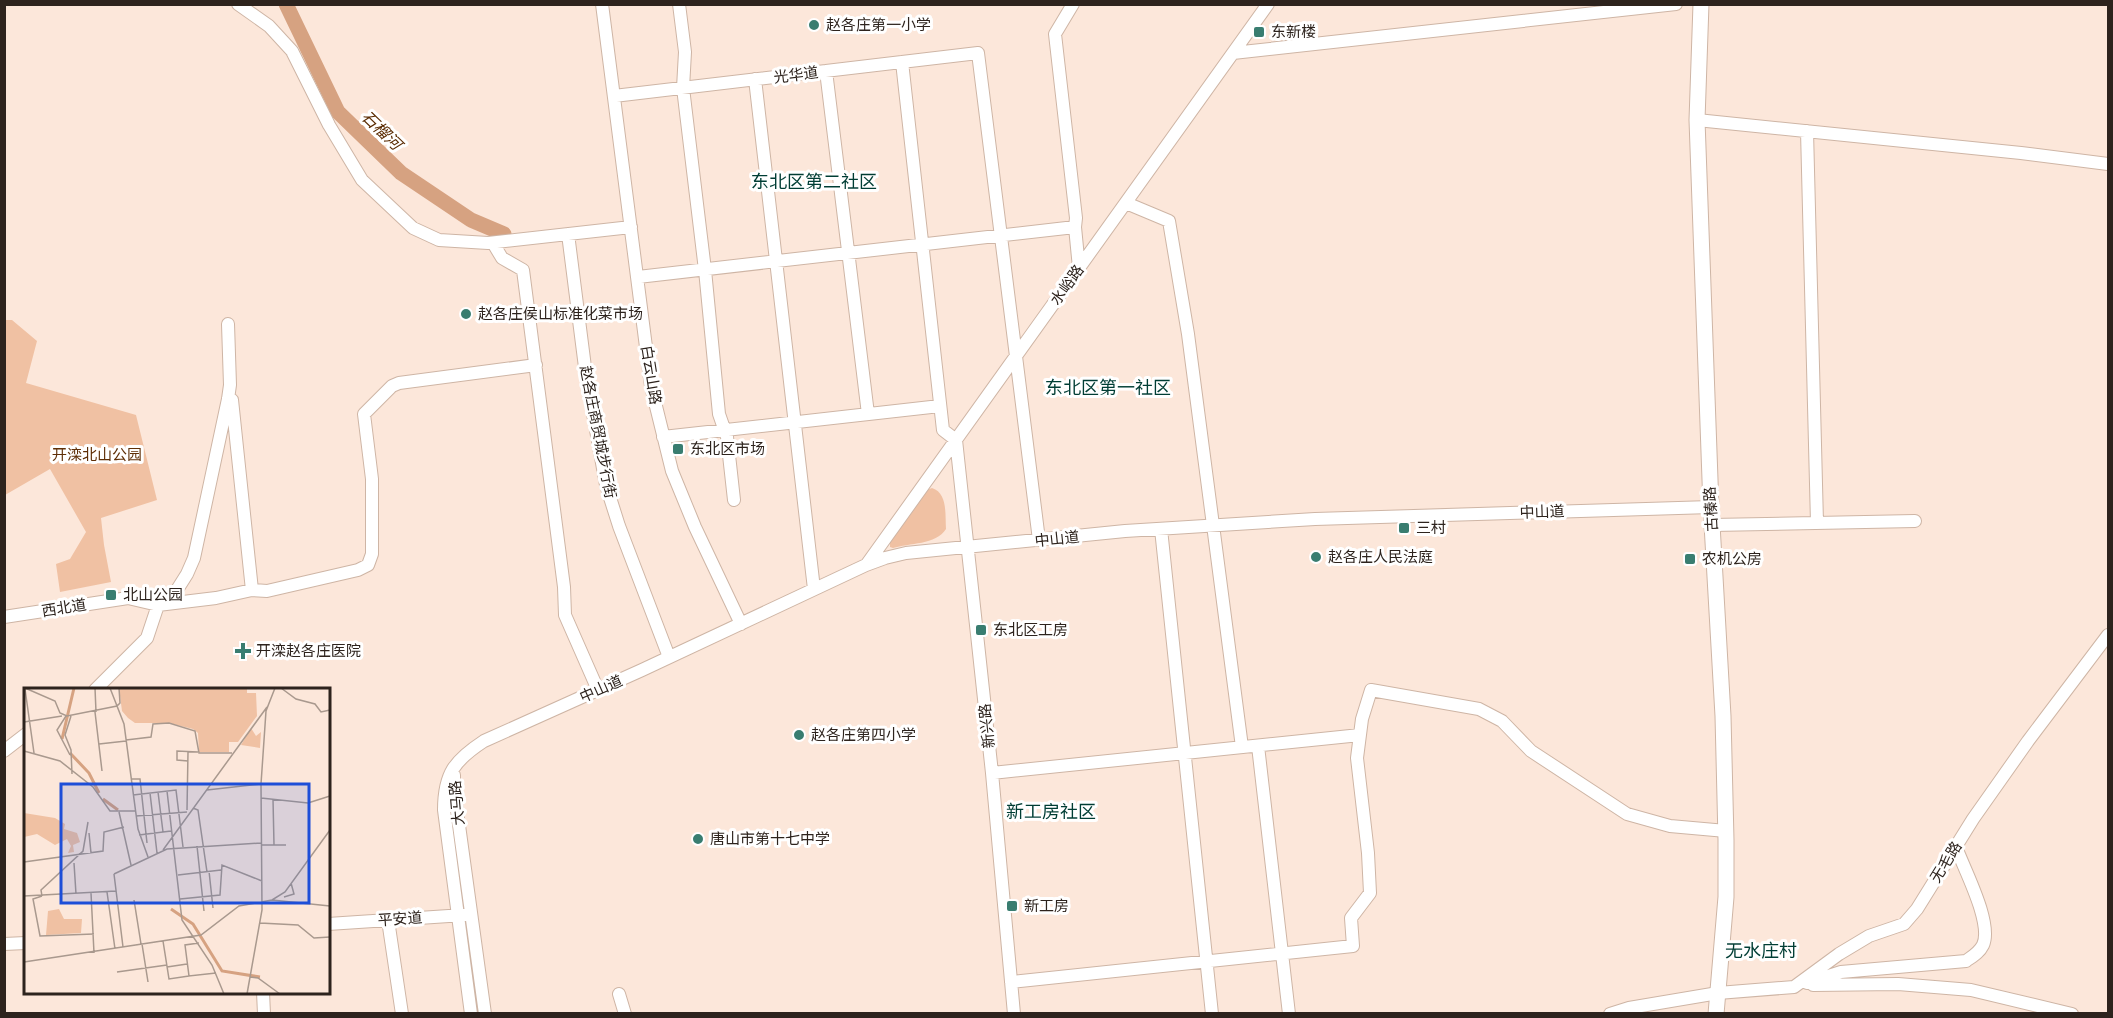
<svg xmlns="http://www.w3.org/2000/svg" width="2113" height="1018" font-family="Ubuntu,'Noto Sans SC',sans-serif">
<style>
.green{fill:#f0c1a3}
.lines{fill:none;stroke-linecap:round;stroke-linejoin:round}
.river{stroke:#d6a281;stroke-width:15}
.minor-casing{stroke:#ceb5a5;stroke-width:14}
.major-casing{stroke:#ceb5a5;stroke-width:17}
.minor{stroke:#fff;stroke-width:12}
.major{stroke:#fff;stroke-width:15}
.poi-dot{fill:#397d70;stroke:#fff;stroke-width:2}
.labels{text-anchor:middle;stroke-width:6;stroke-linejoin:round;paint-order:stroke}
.poi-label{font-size:15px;fill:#2d231d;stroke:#fff;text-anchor:start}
.street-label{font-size:15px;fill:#2d231d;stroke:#fff}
.park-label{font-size:15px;fill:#5f2f07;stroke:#fff}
.water-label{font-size:16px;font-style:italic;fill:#5a2b02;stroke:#fff}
.quarter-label{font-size:18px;fill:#003d34;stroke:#fff}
.inset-river{fill:none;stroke:#d6a281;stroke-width:3}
.inset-road{fill:none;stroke:#a9998e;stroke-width:1.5}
.view{fill:#1d4ed8;fill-opacity:0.15;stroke:#1d4ed8;stroke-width:3}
.inset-edge{fill:none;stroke:#2d231d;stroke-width:3}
</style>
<rect width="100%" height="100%" fill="#fce7da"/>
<path class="green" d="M4 320H12L37 341 26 383 136 415 157 500 101 518 104 545 111 582 60 592 56 564 70 559 86 532 50 469 5 495Z
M932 488C948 493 945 515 946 529 936 545 909 543 893 548L890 547V541L927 490Z"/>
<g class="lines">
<path class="river" d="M286 4 338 112 401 173 471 220 504 234"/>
<g class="minor-casing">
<path id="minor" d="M238 4 269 26 292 51 329 125 362 180 413 228 439 240 488 243 631 227
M602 4 651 386 672 471 695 527 741 624
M679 4 685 52 683 88 705 270 719 414 727 437 734 500
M1073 4 1055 34 1076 218 1075 227
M1233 53 1676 4
M902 62 943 430 956 440
M826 71 868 414
M755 79 814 589
M614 96 978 53 1039 540
M1697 120 2021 153 2108 164
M1807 131 1817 523
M1126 203 1169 221 1188 334 1242 747
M568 234 586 375 606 485 619 526 669 657
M493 243 502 258 523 270 564 587 565 615 598 690
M638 277 1075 227 1079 268
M232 400 252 590
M663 437 940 406
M956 440 992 773 1014 1014
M1712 525 1915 521
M1161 529 1212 1014
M867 564 1268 4
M4 617 128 598 158 605 216 598 252 590 267 591 358 570 368 565 372 554V479L364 414 392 386 399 383 536 365
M95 690 147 638 158 605 175 593 187 574 194 558 228 399 230 385 228 324
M1258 746 1289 1014
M4 751 26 734
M992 773 1360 735
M454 775V789L485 1014
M388 920 402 1014
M328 924 464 915
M4 944 26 943
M1011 982 1353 946 1351 918 1370 893 1368 853 1357 758 1362 719 1371 690 1479 709 1502 721 1531 751 1627 814 1670 826 1726 831
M1807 983 1841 972 1966 961C1973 956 1979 953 1983 945 1993 923 1964 869 1956 847
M1813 985 1898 984 1971 990 2072 1014
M263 992 264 1014
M619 994 625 1014
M471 1014 444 810C444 773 455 760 484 741L642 670 866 565 885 558 906 553 1125 531 1315 519 1711 507
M1610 1014 1629 1008 1718 993 1794 987 1839 954 1869 936 1904 924 1917 909 1973 819 2028 741 2108 635"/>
</g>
<g class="major-casing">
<path id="major" d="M1701 4 1697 120 1711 507 1723 716 1726 840V897L1716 1014"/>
</g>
<use href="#minor" class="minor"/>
<use href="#major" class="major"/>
</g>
<g class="poi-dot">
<circle cx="814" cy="25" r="6"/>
<rect x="1253" y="26" width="12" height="12" rx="3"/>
<circle cx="466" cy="314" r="6"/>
<rect x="672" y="443" width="12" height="12" rx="3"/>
<rect x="1398" y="522" width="12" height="12" rx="3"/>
<circle cx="1316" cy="557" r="6"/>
<rect x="1684" y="553" width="12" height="12" rx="3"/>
<rect x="105" y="589" width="12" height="12" rx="3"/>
<rect x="975" y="624" width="12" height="12" rx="3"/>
<path d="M240 642h6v6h6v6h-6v6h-6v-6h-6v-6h6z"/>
<circle cx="799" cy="735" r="6"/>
<circle cx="698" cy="839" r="6"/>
<rect x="1006" y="900" width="12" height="12" rx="3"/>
</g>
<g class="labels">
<g class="poi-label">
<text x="826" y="30">赵各庄第一小学</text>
<text x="1271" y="37">东新楼</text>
<text x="478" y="319">赵各庄侯山标准化菜市场</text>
<text x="690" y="454">东北区市场</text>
<text x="1416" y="533">三村</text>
<text x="1328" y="562">赵各庄人民法庭</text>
<text x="1702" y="564">农机公房</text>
<text x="123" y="600">北山公园</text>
<text x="993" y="635">东北区工房</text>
<text x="256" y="656">开滦赵各庄医院</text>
<text x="811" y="740">赵各庄第四小学</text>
<text x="710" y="844">唐山市第十七中学</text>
<text x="1024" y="911">新工房</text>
</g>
<g class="street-label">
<text transform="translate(796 75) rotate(-7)" y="5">光华道</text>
<text transform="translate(1067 285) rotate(-54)" y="5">水峪路</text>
<text transform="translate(651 375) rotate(81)" y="5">白云山路</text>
<text transform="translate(598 432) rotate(79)" y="5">赵各庄商贸城步行街</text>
<text transform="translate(1711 509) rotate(-93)" y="5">古榛路</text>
<text transform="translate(1542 512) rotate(-2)" y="5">中山道</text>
<text transform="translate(1057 539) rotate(-6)" y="5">中山道</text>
<text transform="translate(64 608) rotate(-9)" y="5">西北道</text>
<text transform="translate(601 689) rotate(-24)" y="5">中山道</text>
<text transform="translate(987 726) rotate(-96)" y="5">新兴路</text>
<text transform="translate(457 803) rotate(-95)" y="5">大马路</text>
<text transform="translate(1946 862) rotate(-58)" y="5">无毛路</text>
<text transform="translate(400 919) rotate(-4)" y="5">平安道</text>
</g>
<g class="park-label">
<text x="97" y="460">开滦北山公园</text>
</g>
<g class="water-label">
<text transform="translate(382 130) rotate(44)" y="6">石榴河</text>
</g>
<g class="quarter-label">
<text x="814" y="188">东北区第二社区</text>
<text x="1108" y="394">东北区第一社区</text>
<text x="1051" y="818">新工房社区</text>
<text x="1761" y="957">无水庄村</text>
</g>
</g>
<g transform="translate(24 688)">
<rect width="306" height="306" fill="#fce7da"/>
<path d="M95 0 223 1V5H232L233 28 214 54H205V64H175L174 45 169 41 145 35H111L104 30 98 23ZM227 40 232 48 237 44 236 60 217 57ZM0 125 31 130 41 136 40 141 53 145 56 154 49 157 50 164 44 165 47 158 43 151 31 157 13 146 0 149ZM35 221 40 231H58L57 245 22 247 24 223Z" fill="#f0c1a3"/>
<path class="inset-river" d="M38 51 50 0M46 65 65 85 75 105M79 111 94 122M147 221 169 236 198 283 236 289"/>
<path class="inset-road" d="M1 0 31 13 36 25 43 28 93 18 96 15 95 0M71 0 72 24M86 0 100 36 114 141 124 169M257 0 272 11 291 16 297 24 306 22M1 1 10 65M71 24 78 83M42 28 33 42 46 67M47 28 41 47 47 62 48 86M0 34 38 28M102 52 127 49 129 36 145 35 171 43 175 65H208M75 56 102 53M0 63 36 73 69 99 86 123H111M164 73 153 72V63L174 64M107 91H116L123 155M183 102 237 96M143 103 158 232 188 277 200 306M134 104 139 144M126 105 133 165M109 107 152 102 159 159M237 110 284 115 306 108M249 111 250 157M169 120 174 122 183 184M163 122 164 64M95 124 107 177M112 128 163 124M65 145 67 165M115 147 147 143M238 157H262M173 158 180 223M139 162 243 19M0 174 79 163 80 144 100 139M50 175 52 206M185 183 189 220M90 186 143 161 237 155M90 186 99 259M154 187 197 182M83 204 91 261M67 205 70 265M0 208 92 203M18 208 9 211 16 248 70 246M18 208 17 202 59 163 64 134M260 209 270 206 267 195M156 211 196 207 198 177 238 193M110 212 117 256M248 212 306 218M236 235 274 237 290 250 306 249M139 253 145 291 165 288M175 255 161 257 165 288 192 285M118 256 124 294M0 274 177 247 215 218 248 212 261 204 306 142M143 279 163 276M93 284 143 277M226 289 234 290 256 306M223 306 238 222 237 96 242 23 251 0"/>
<path class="view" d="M37 96H285V215H37Z"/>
<rect width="306" height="306" class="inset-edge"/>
</g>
<rect width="2113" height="1018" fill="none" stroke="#2d231d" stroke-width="12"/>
</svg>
